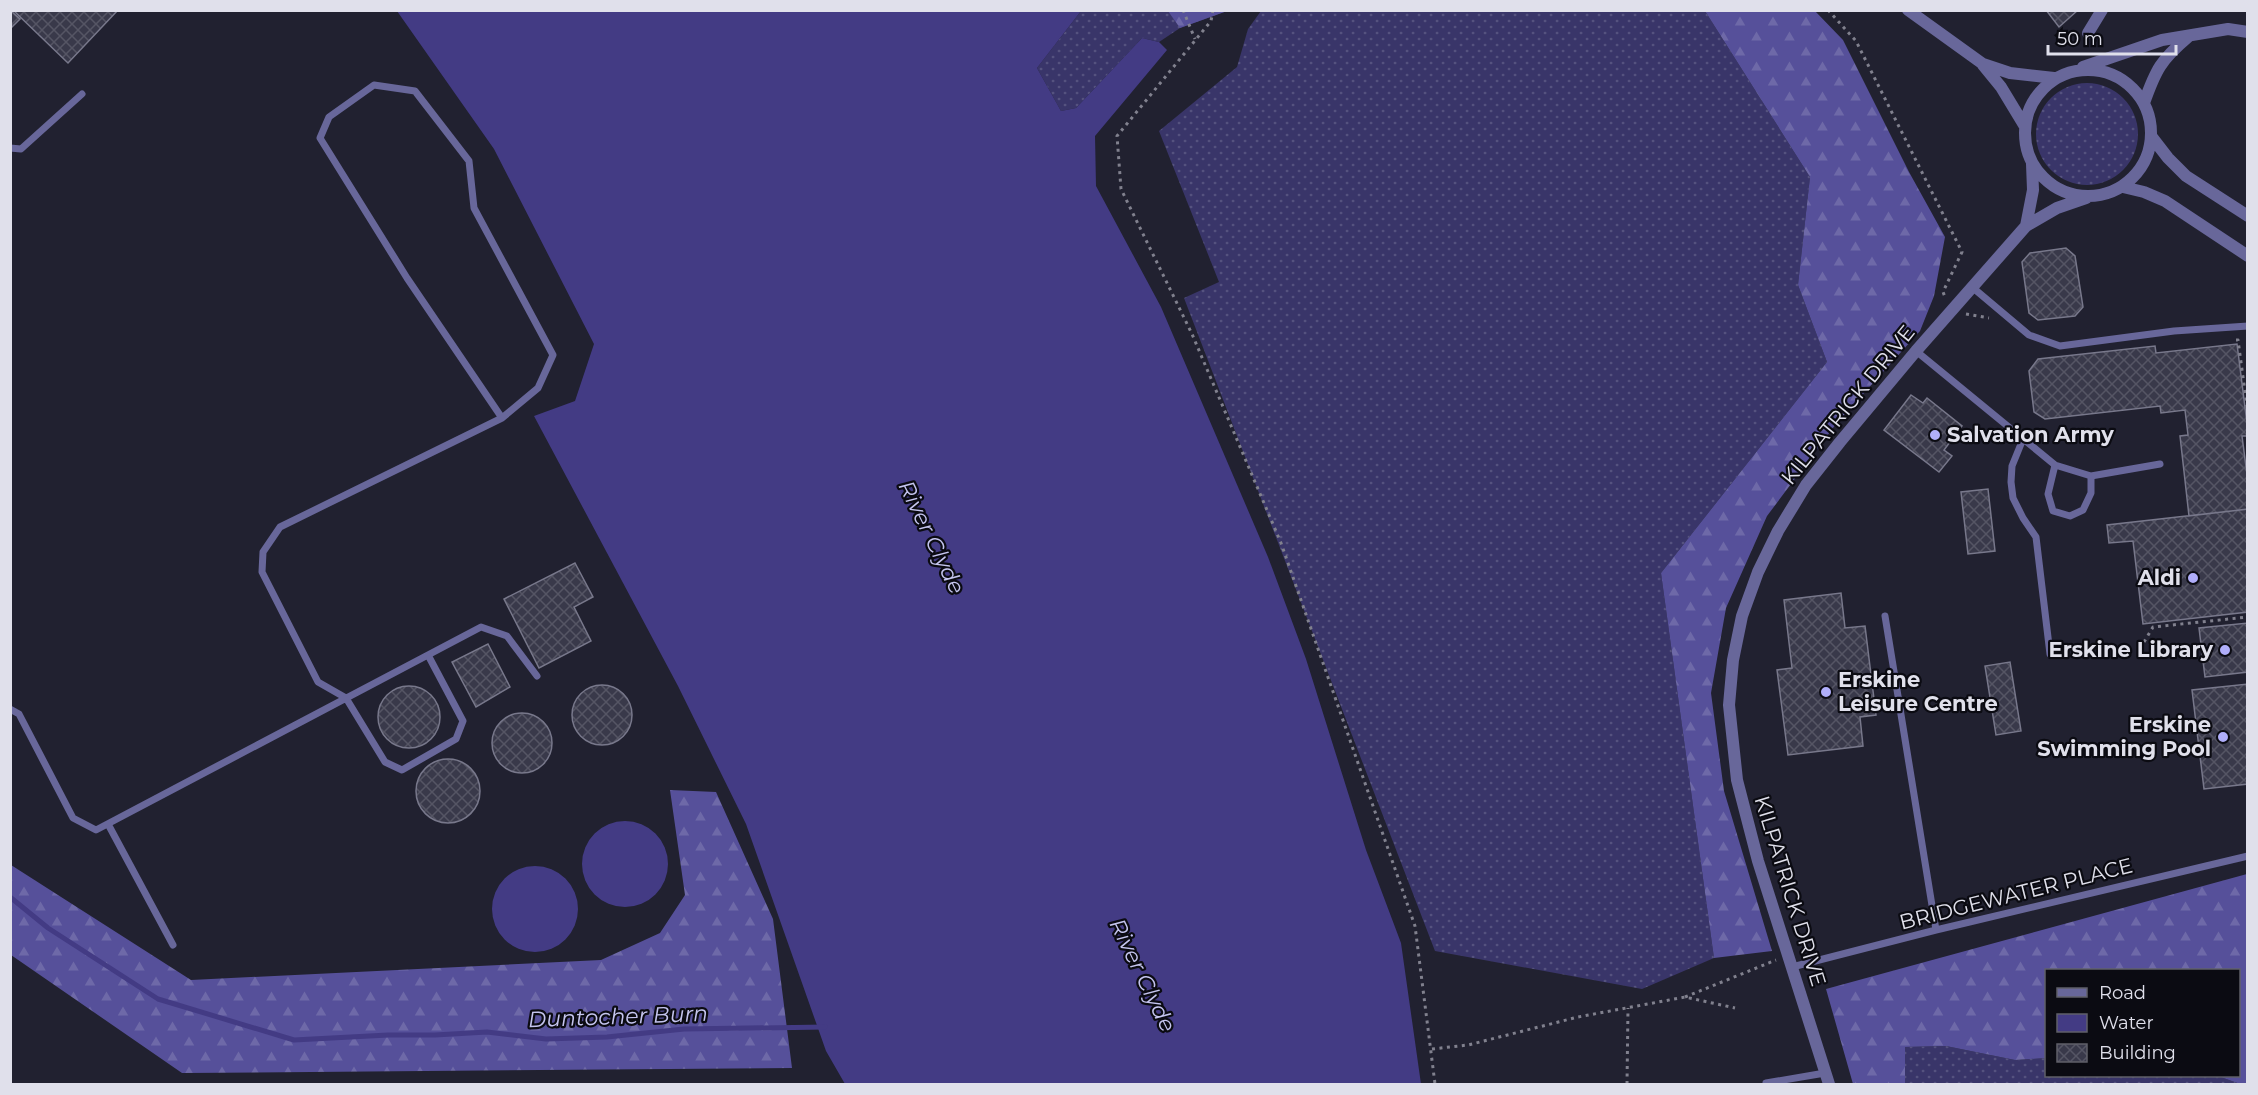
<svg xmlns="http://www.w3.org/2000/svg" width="2258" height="1095" font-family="Montserrat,sans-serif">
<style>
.grass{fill:url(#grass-dots)}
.forest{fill:url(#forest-firs)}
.water{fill:#433b84}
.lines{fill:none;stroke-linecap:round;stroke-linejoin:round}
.stream{stroke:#433b84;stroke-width:5}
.building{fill:url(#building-cross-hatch);stroke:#78788b;stroke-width:1.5}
.path{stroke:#81818e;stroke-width:3;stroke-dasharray:3 4.5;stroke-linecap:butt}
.service{stroke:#68679a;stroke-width:7}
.minor{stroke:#68679a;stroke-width:12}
.tertiary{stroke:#68679a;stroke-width:12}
.poi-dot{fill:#b0aefa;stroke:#0b0b12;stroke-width:2}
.labels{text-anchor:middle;stroke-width:4.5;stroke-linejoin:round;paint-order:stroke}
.street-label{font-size:21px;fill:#e0e0eb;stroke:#0b0b12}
.poi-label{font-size:21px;font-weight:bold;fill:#e0e0eb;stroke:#0b0b12;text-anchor:end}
.water-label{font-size:22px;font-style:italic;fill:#c5c5ef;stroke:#0b0b12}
</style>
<defs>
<pattern id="grass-dots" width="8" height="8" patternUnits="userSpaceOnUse" patternTransform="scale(1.5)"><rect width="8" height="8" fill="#393569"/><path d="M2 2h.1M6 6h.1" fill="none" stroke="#55527f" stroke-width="1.8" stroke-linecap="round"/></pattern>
<pattern id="forest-firs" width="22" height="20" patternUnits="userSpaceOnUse" patternTransform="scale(1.5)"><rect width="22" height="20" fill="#56509a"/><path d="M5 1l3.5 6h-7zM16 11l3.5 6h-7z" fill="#6e69a8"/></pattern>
<pattern id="building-cross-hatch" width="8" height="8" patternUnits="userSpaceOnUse" patternTransform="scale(1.5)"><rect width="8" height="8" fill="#39394a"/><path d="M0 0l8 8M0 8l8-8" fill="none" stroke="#555564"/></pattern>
</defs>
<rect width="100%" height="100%" fill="#212130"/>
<path class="grass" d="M1081 11H1227L1180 28 1159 42 1142 38 1076 108 1061 111 1037 68Z
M1261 11H1705L1810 177 1798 285 1827 362 1661 573 1714 958 1642 989 1435 951 1184 298 1219 282 1159 131 1237 67 1248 29Z
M2036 134a51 51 0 1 1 102 0a51 51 0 1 1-102 0Z
M1946 1046 2015 1060 2046 1058V1076H2218L2240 1084H1905V1047Z"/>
<path class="forest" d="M1168 11H1227L1180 28Z
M1705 11H1815L1843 40 1909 172 1945 237 1934 296 1920 331 1836 424 1767 516 1726 608 1711 693 1724 791 1772 951 1714 958 1661 573 1827 362 1798 285 1810 177Z
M670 790 716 792 773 919 792 1068 182 1073 11 955V865L191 980 601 960 660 933 685 895Z
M2247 874V1084H2240L2218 1076H2238V970H2046V1058L2015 1060 1946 1046 1905 1047V1084H1853L1826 989Z"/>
<path class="water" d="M397 11H1081L1037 68 1061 111 1076 108 1142 38 1159 42 1167 50 1095 136 1096 186 1161 307 1268 557 1306 659 1366 850 1401 943 1421 1084H845L826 1051 746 824 678 686 534 416 575 401 594 344 494 149Z
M582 864a43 43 0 1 1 86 0a43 43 0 1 1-86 0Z
M492 909a43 43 0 1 1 86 0a43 43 0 1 1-86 0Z"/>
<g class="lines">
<path class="stream" d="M10 897 48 928 158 999 294 1040 388 1035H435L487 1032 546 1039 607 1037 684 1029 825 1027"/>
</g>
<path class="building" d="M10 10 20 19 10 29Z
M13 10H118L68 63Z
M2046 10H2078L2059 27Z
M2066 248 2075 256 2083 307 2075 316 2038 320 2029 313 2022 262 2030 253Z
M2237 344 2248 431V436H2242L2248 482V509L2189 516 2180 436 2188 435 2185 410 2161 413 2160 406 2045 419 2034 412 2029 371 2038 359 2155 346 2156 353Z
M1911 395 1923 403 1927 398 1962 426 1944 450 1952 456 1939 472 1884 430Z
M1988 489 1995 551 1968 554 1961 492Z
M2248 509V612L2143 624 2133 541 2109 543 2107 525Z
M575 563 593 597 574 607 591 641 539 668 504 599Z
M1841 593 1845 628 1865 626 1876 715 1860 717 1863 746 1788 755 1777 670 1792 668 1784 600Z
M2248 623V672L2205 677 2199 628Z
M488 644 510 687 476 707 452 662Z
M2010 662 2021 731 1996 735 1985 666Z
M2248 684V784L2204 789 2192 690Z
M572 715a30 30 0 1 1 60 0a30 30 0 1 1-60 0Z
M378 717a31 31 0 1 1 62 0a31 31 0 1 1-62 0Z
M492 743a30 30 0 1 1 60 0a30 30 0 1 1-60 0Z
M416 791a32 32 0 1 1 64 0a32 32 0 1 1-64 0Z"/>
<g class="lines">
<path class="path" d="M1183 10 1195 39
M1213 10 1211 21 1117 136 1121 189 1192 334 1281 543 1415 926 1435 1084
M1828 10 1856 41 1962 252 1943 292 1945 297
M1966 314 1989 318
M2236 340H2238L2248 414
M2144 642 2153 627 2248 617
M1685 997 1776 960
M1432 1049 1468 1045 1578 1017 1685 997 1735 1008
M1627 1084 1628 1008"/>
<path class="service" d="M10 148 21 149 82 94
M1972 287 2029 335 2060 346 2174 331 2248 326
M1916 351 2055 465 2091 476 2160 464
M2023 439 2012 466 2011 482 2013 498 2023 518 2036 537 2050 654
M2055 465 2048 494 2053 511 2070 516 2083 510 2091 493V476
M1885 616 1936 930
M428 655 463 721 456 739 402 770 385 762 346 698 318 682 262 572 263 552 280 527 502 418 538 388 553 355 474 208 469 161 415 91 374 85 329 117 320 138 407 278 502 418
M10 709 19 714 73 818 96 830 481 627 507 636 537 676
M108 824 173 945
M1792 967 1936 930 2248 856
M1766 1083 1825 1073"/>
<path class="minor" d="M2088 33 2102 10"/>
<path class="tertiary" d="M1908 10 1983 64 2010 73 2054 78
M1983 65 2001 87 2024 125
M2083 67 2162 40 2228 29 2248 32
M2025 133a63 63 0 1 1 126 0a63 63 0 1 1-126 0Z
M2144 103C2156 69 2161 60 2188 37
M2151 136 2168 158 2186 176 2248 216
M2123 187 2144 192 2165 201 2248 256
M2026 226 2033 190 2032 164
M1829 1084 1758 861 1737 780 1729 705 1733 660 1742 616 1758 572 1778 531 1806 485 1840 442 1916 351 2026 226 2057 208 2086 198"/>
</g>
<g class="poi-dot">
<circle cx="1935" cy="435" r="6"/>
<circle cx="2193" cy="578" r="6"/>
<circle cx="2225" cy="650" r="6"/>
<circle cx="1826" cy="692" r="6"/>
<circle cx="2223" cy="737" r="6"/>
</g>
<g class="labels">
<g class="street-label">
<text transform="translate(1848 405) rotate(-51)" y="7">KILPATRICK DRIVE</text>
<text transform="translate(1790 891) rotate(73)" y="7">KILPATRICK DRIVE</text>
<text transform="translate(2016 894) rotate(-14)" y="7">BRIDGEWATER PLACE</text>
</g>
<g class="poi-label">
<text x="1947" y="442" text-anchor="start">Salvation Army</text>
<text x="2181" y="585">Aldi</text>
<text x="2213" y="657">Erskine Library</text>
<text x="1838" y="687" text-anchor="start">Erskine<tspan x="1838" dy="24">Leisure Centre</tspan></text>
<text x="2211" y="732">Erskine<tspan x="2211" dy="24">Swimming Pool</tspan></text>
</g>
<g class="water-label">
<text transform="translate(932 537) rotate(64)" y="8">River Clyde</text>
<text transform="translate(1143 975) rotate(64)" y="8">River Clyde</text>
<text transform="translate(618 1016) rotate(-2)" y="8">Duntocher Burn</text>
</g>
</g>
<rect width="2258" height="1095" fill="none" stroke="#e0e0eb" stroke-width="24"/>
<rect x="2045" y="969" width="195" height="108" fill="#0b0b12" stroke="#606069" stroke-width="1.5"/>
<rect x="2057" y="988" width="30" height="9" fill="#68679a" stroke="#606069" stroke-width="1.5"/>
<text x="2099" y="999" font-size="18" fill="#e0e0eb">Road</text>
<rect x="2057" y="1014" width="30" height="18" fill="#433b84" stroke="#606069" stroke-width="1.5"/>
<text x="2099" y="1029" font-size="18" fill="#e0e0eb">Water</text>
<rect x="2057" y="1044" width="30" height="18" fill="url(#building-cross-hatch)" stroke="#606069" stroke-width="1.5"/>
<text x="2099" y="1059" font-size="18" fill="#e0e0eb">Building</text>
<path d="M2048 45v9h128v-9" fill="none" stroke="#e0e0eb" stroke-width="3"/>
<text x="2057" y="45" font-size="18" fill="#e0e0eb" stroke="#0b0b12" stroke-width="4.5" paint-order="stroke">50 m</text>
</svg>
